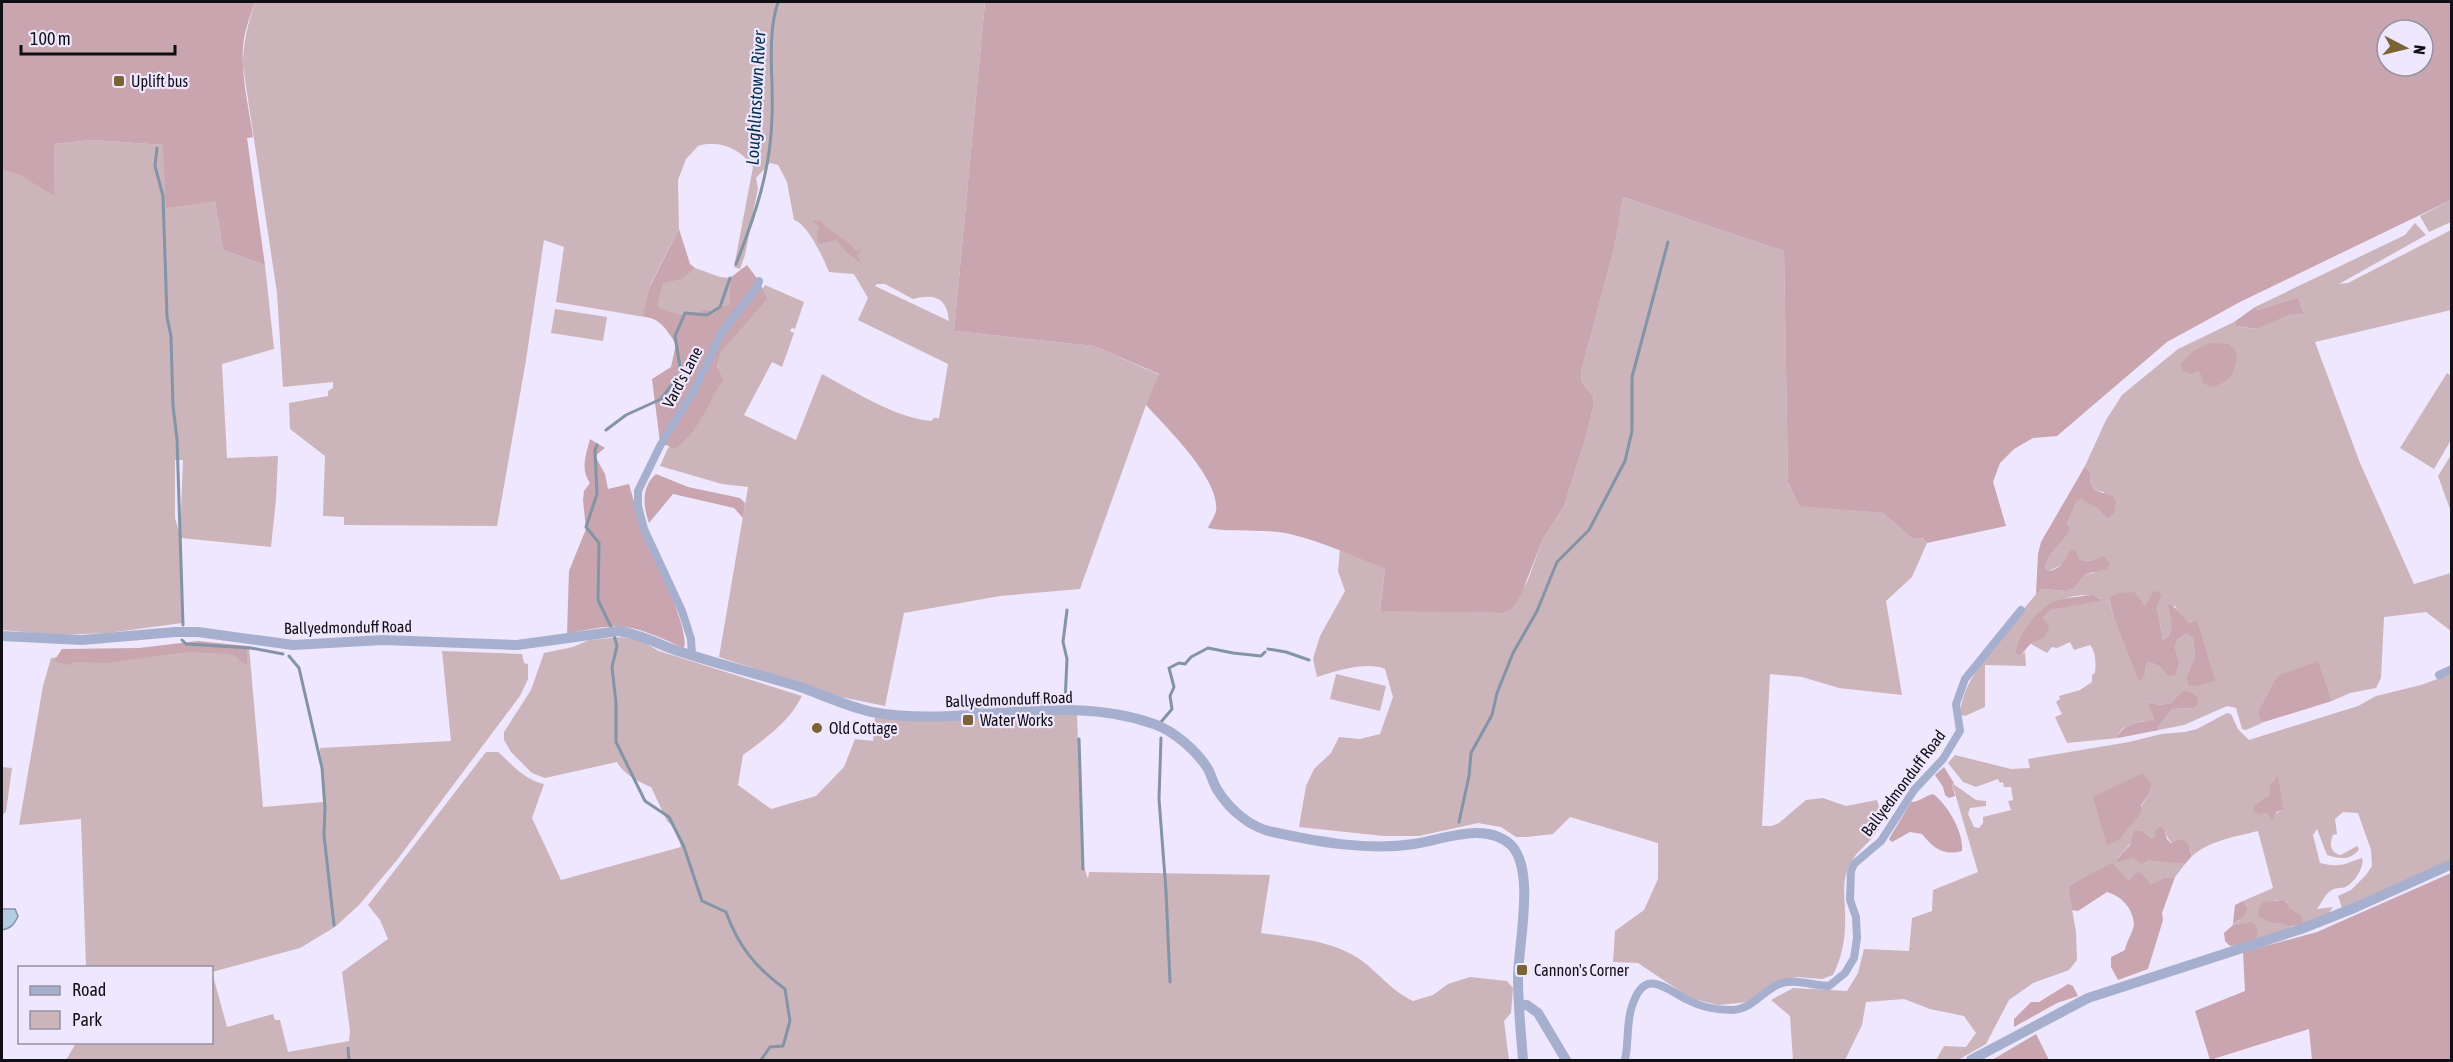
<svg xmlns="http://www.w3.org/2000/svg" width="2453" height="1062" font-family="'Asap Condensed',sans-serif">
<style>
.green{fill:#ccb4bb;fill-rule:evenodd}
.forest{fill:#c8a5af;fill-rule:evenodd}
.water{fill:#b3cde4;stroke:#8294a6;stroke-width:1.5}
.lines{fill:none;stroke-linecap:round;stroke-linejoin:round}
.stream{stroke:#8294a6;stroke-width:3}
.minor{stroke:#a7afcf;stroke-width:8}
.tertiary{stroke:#a7afcf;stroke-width:10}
.poi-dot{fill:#7b6434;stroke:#efe7fd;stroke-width:2}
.labels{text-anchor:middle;stroke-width:4.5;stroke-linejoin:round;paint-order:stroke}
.poi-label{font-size:16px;fill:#110f16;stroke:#efe7fd;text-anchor:start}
.street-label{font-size:16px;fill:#110f16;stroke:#efe7fd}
.water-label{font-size:18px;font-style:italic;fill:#053252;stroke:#efe7fd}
</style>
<rect width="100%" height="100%" fill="#efe7fd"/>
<path class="green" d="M255 2H985L954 331 1094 346 1160 375 1146 405 1080 589 1000 596 904 613 885 706 841 697 719 657 748 487 722 484 660 466 667 450 718 381 717 357 765 285 804 302 795 329 792 328 790 331 794 333 782 367 772 362 744 415 796 440 822 374C856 392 893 417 931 421L934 418H939L948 364 858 320 868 298 854 274 829 272C824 259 807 223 794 220L787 182 778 165 770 163 756 178 758 188 745 255 740 269 734 267 753 167C741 149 719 139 698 146L686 159 678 180 679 229 650 285 695 268 720 277 730 278V305L704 327 556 302 564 247 544 240 526 360 497 526 344 525V517L323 516 325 456 290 429 289 403 328 396V391L333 388V382L283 387 277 293 243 66C243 40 248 25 255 2ZM877 284H885L913 299C935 293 947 298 949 321L875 286Z
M93 140 164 145 215 201 223 250 265 265 274 349 222 364 227 458 278 456 276 499 271 547 181 538 182 623 108 633 58 635 2 630V170L19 175 55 195 54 144ZM175 460H183L180 535 175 518Z
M1623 197 1784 251 1788 484 1800 505 1883 513 1913 539 1922 538 1927 543 1912 577 1886 601 1902 695 1839 688 1802 677 1770 674 1762 826H1772L1779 823 1806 800 1823 798 1846 806 1877 800C1891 840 1857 841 1847 871 1842 885 1845 898 1845 912 1846 935 1843 955 1833 975L1822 979 1797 977 1780 980 1749 1002 1718 1005 1690 998 1638 963 1613 962 1615 931 1644 910 1658 879V843L1570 817 1553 834 1527 837H1516L1501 827 1478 823 1419 836H1384L1299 827 1306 786 1314 769 1331 753 1339 737 1360 739 1380 734 1393 697 1385 669C1368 661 1335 671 1317 677L1313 659 1320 636 1345 591 1338 571 1340 549 1385 569 1380 610 1504 613 1512 609 1528 580 1542 541 1564 506 1586 437 1594 404 1593 396 1582 383 1581 372 1615 245Z
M2451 200V222L2429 232 2420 216Z
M2415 223 2426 235 2339 284 2348 283 2451 230V310L2315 342 2360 463 2414 584 2451 573V631L2426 612 2384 617 2381 678 2376 688 2350 693 2332 701 2318 662 2273 683 2258 711 2260 721 2264 722 2246 730 2242 729 2236 708 2227 706 2184 725 2159 730 2158 727 2172 709 2193 708 2180 693 2171 703 2161 705 2149 702 2156 721C2141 721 2127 722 2118 734V738L2067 743 2055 717 2062 714 2056 702 2060 699 2059 696 2080 690 2092 682V675L2095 673C2096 664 2096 652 2090 645L2074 650 2070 642 2057 648 2052 647 2047 653 2031 644 2047 626 2043 618 2051 610 2102 599C2069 584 2020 617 2015 653L2018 656 2025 652 2026 666 1985 665V707L1965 716 1961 715C1958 679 2018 618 2040 589L2066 591 2073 589 2086 574 2094 573 2093 561 2080 560 2076 555 2067 556 2065 563 2049 571 2045 568C2048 551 2065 543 2071 528L2067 524 2077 501 2081 497 2098 509 2107 519 2104 492 2094 490 2090 481 2091 474 2085 466 2106 420 2122 395 2178 349 2234 322 2236 326 2256 329 2290 315 2304 314 2298 297 2258 310 2255 307 2405 235ZM2118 593 2139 600 2145 606 2161 598 2157 607 2163 640C2176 631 2172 619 2168 607L2175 606 2180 616 2189 623 2197 620 2196 686 2187 675 2195 656 2193 638 2186 634 2177 640 2175 647 2179 661 2169 675 2159 666 2149 662 2146 664 2145 675 2139 680 2114 619 2109 599Z
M555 309 607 317 603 341 551 333Z
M2447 373 2451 376V440L2434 469 2400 448Z
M2451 455V512L2438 476Z
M622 637 641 641 659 651 802 696C789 722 766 738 743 755L738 785 771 809 816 796 844 767 855 739 873 741 875 716 1077 715 1083 864 1088 879 1089 872 1270 875 1261 933C1294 938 1332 940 1361 960 1380 974 1389 989 1413 1001L1433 995 1448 984 1470 977 1507 981 1513 988 1511 1013 1504 1021 1509 1060H66L76 1043 212 1042V968L86 967 81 819 19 825 43 686 51 658 58 657 61 651 249 646 263 807 323 802 320 748 451 741 442 651 522 654 524 663 528 664V679L520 696 397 860 359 905 335 927 300 948 212 972 227 1027 273 1014 275 1020H280L288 1052 349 1041 350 1031 342 972 388 939 380 920 368 905 486 752H498C513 765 523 779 544 784L532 818 561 880 681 847 677 830 667 821 651 787C639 782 623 774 617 762L545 778 532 773 511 752 504 740V732L531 690 544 653 573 647 589 640Z
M1336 674 1386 686 1380 711 1330 699Z
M2451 674V861L2342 908 2338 896 2351 890 2366 875 2372 866 2371 850 2358 813 2343 812 2335 819 2337 834 2333 835C2329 844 2330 853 2341 855L2357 846 2359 849C2351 861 2340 859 2327 855L2317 829 2313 835 2320 863C2341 868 2344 864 2362 858 2365 866 2355 882 2347 886 2343 889 2337 887 2332 890 2326 893 2321 903 2317 909L2333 907 2328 914 2303 924 2288 908V902L2275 900 2260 917 2273 924 2281 923 2288 927H2294L2256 939 2251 923 2233 925V923L2239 921 2248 908 2243 901 2273 888 2258 831C2234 837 2211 840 2192 856L2190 849C2176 844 2169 846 2165 830H2155L2156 838H2152L2142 831C2132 839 2127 850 2117 858L2134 857 2185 864 2175 877 2163 878 2149 886 2135 873 2129 880 2112 864 2068 886 2076 932 2077 960 2069 970 2033 983 2009 1000 1986 1044 1958 1060H1936L1944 1046 1966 1047 1976 1033 1964 1016 1930 1009 1904 999 1866 1002 1862 1025 1845 1060H1793L1790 1016 1771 1000 1793 988 1847 991 1858 973 1864 949 1909 951 1912 918 1932 911 1933 890 1978 872 1952 783 1976 800 1986 801V806L1970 808 1968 814 1974 827 1979 828 1983 823V817L2011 810 2008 801 2013 800 2011 787H2004L2003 782 2000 783 1998 779 1976 787 1963 782 1948 763 1955 755 2011 769 2030 768 2028 759 2129 742 2161 734 2185 732 2197 729 2227 713 2231 714 2238 729 2249 740 2358 706 2376 696 2421 685ZM2152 785 2149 794 2119 840 2112 842ZM2270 794 2281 810 2270 819 2267 813 2256 804Z
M2 767 12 768 6 812 2 815Z"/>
<path class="forest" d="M2 2H255C250 17 244 31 243 47 241 77 249 108 253 137L247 138 265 265 223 250 215 201 166 208 163 145 93 140 54 144 55 196 19 175 2 170Z
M985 2H2451V200L2240 302 2167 342 2057 436 2033 438 2014 449 2000 463 1993 482 2006 526 1927 543 1922 538 1913 539 1883 513 1800 506 1788 483 1784 251 1623 197 1615 245 1581 372 1582 383 1593 396 1594 404 1586 437 1564 506 1542 541 1521 595 1512 609 1504 613 1380 611 1385 569C1354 556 1323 542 1290 534 1263 528 1234 533 1208 528 1210 523 1215 516 1216 511 1221 480 1166 427 1146 405L1159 374 1094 346 954 331ZM2387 30H2423V66H2387Z
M812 220 821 221C830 234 847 237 856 251L862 249 857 255 862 264 846 252 837 240 818 244 817 232 820 228Z
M679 229 690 264 695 268 682 279 663 283 657 306C669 315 690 318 705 310L716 313 719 307 730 305V278L747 265 759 281 767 299 720 353 717 366 723 380C707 404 699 433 674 449L660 442 652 379 671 367 676 344C666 329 661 319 643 316L650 286Z
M2298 297 2304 314 2290 315 2257 329 2236 326 2234 322 2255 307 2258 310Z
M2212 343 2229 344 2237 353C2235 373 2231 383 2210 387L2202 382V376L2198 371 2191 374 2183 371 2181 364C2190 352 2198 347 2212 343Z
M590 439 605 448 595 456 605 474 608 489 629 484C634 501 638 518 644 534 653 557 690 627 684 648 630 624 624 621 567 634L569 571 586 529 583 500 584 491 590 483C580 469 586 455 590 439Z
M2085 466 2091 474 2090 481 2094 490 2113 496 2116 502 2114 513 2107 519 2098 509 2081 498 2077 501 2067 524 2071 528C2065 543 2048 551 2045 568L2049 571C2063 568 2064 560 2071 550L2075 551 2080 560 2093 561 2103 556 2110 563 2107 569 2086 574 2073 589 2066 591 2041 589 2036 594 2038 554 2041 542Z
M656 474 688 487 740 498 745 503 743 518 734 508 673 494 649 523C643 506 641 487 656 474Z
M2154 591 2160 592 2161 598 2157 607 2163 640C2176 632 2171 619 2168 607L2169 604C2177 607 2182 617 2189 623L2197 620 2215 681 2196 686 2188 685 2187 675 2195 656 2193 638 2186 634 2177 640 2175 647 2179 661 2175 675 2169 676 2159 666 2149 662 2146 664 2145 675 2139 681 2114 619 2109 598 2118 593 2134 592 2145 606Z
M2093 595 2103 600 2051 610 2043 618 2049 627C2044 644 2042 636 2032 643 2026 647 2025 653 2018 656L2015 653C2017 634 2035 613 2051 603 2060 598 2082 596 2093 595Z
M198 641 247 646V666L233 654 187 652 106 663 75 662 67 665 54 661 62 649 139 648Z
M2318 661 2332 701 2264 722 2260 721 2258 711 2273 683 2280 675Z
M2185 691 2193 693 2198 699 2197 705 2193 708 2172 709 2158 727 2159 730 2118 738V735C2127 722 2141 721 2155 721L2148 702 2161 705 2171 703 2180 693Z
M1944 767 1954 783 1952 784 1955 796 1949 798 1945 795 1943 787 1935 775Z
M2143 773 2152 785 2149 794 2141 805V813L2119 840 2107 845 2093 797Z
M2278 776 2283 809 2277 812 2272 820 2270 819 2267 813 2259 814 2253 810 2256 804 2270 794V786Z
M1933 794C1948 805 1964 833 1962 851 1943 856 1933 848 1922 834L1910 832 1892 842 1889 839 1911 802C1920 802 1924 796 1933 794Z
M2161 826 2165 830 2167 839 2171 843 2179 839 2187 842 2192 856 2185 864 2148 860 2142 864 2133 858 2117 862V859L2130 845 2134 831H2142L2152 838H2155V830Z
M2112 863 2129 880 2135 873 2139 872 2147 879 2150 885 2163 878 2175 877 2162 913 2163 920 2148 969 2118 980 2111 967V957L2125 950C2126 942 2134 931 2134 923 2132 907 2121 896 2107 892L2078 911 2072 910 2068 886Z
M2451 873V1060H2312L2309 1029 2210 1060 2195 1011 2245 991 2243 952 2317 932Z
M2283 900 2288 903 2289 908 2301 915 2303 924 2288 927 2281 923 2273 924 2259 917 2258 910 2263 902Z
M2243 901 2248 908C2245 915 2241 921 2233 923L2235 905Z
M2251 922 2256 925 2258 932 2256 939 2238 945 2230 946 2225 941 2224 933 2233 925Z
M2068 984 2073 986 2078 996 2057 1003 2014 1027V1019L2031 1002H2039Z
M2036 1034 2049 1060H1992Z"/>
<path class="water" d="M2 909H15L18 916C14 925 11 928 2 930Z"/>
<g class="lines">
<path class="stream" d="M157 148 155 166 163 196 167 317 171 336 173 406 177 439 183 625
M736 264C755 216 771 169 772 117 774 78 766 39 778 2
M606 430 626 415 661 399 681 373 675 336 685 313 707 315 720 307 730 278
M597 445 595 450 597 494 586 527 599 543 598 600 612 629
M614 635 617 646 612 667 616 703V742L645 801 669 817 684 847 702 901 726 912C738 946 756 968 785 989L790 1021 783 1046 770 1047 761 1060
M182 640 186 644 251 648 283 654
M1268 649 1286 652 1309 660
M289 656 299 668 322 768 325 807 324 835 334 925
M1065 703 1067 659 1063 642 1067 610
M1161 722 1172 709 1170 696 1174 687 1169 668 1179 663 1185 664 1191 657 1208 648 1233 653 1261 656 1265 652
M1161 738 1159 799 1166 891 1170 982
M1079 739 1083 869
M1459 822 1469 776 1471 753 1492 715 1497 693 1513 653 1537 611 1557 562 1589 530 1625 461 1632 431V377L1668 242
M348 1048 349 1060"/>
<path class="minor" d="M692 654 691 639 682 611 644 529 638 506V491L660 446 695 388 722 332 757 287 759 281
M2439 675 2452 669
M972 714 977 705 1044 700
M1625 1060C1629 1043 1626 1023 1632 1006 1645 966 1665 989 1688 1000 1701 1007 1718 1010 1732 1010 1753 1009 1762 991 1779 984 1794 978 1814 986 1829 986L1845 973 1854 958 1857 938 1856 917 1850 900 1851 871 1854 864 1881 841 1914 790 1943 759 1960 731 1956 704 1965 679 2021 610"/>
<path class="tertiary" d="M2 636 82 640 175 632H198L293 645 383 640 517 645 619 631C639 634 656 643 675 650 714 663 754 673 794 685 819 693 845 706 872 712 965 729 1063 691 1154 724 1174 731 1197 751 1208 769 1212 776 1213 784 1218 791 1230 810 1251 828 1273 832 1318 842 1368 851 1414 844 1443 840 1485 821 1511 845 1536 870 1518 946 1518 978 1518 1006 1521 1033 1523 1060
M1519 1005H1527L1538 1013 1566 1060
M1971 1060 2088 998 2301 929 2354 908 2452 864"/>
</g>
<g class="poi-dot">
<rect x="113" y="75" width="12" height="12" rx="3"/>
<rect x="962" y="714" width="12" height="12" rx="3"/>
<circle cx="817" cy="728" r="6"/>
<rect x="1516" y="964" width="12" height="12" rx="3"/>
</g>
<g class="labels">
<g class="poi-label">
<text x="131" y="87">Uplift bus</text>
<text x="980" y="726">Water Works</text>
<text x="829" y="734">Old Cottage</text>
<text x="1534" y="976">Cannon's Corner</text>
</g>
<g class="street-label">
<text transform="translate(682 377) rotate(-62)" y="6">Vard's Lane</text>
<text transform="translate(348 627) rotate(-1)" y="6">Ballyedmonduff Road</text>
<text transform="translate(1009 699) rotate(-2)" y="6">Ballyedmonduff Road</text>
<text transform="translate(1903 783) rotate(-53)" y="6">Ballyedmonduff Road</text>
</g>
<g class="water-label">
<text transform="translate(756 98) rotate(-87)" y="6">Loughlinstown River</text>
</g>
</g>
<rect width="2453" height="1062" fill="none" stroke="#110f16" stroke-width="6"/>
<rect x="18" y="966" width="195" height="78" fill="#efe7fd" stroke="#9691a1" stroke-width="1.5"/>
<rect x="30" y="986" width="30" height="9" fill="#a7afcf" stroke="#9691a1" stroke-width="1.5"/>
<text x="72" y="996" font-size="18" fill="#110f16">Road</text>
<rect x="30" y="1011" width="30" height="18" fill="#ccb4bb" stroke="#9691a1" stroke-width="1.5"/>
<text x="72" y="1026" font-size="18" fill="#110f16">Park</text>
<g transform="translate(2405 48) rotate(97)"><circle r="28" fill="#efe7fd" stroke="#9691a1" stroke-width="1.5"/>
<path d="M0-4.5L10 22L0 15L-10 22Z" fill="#7b6434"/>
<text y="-9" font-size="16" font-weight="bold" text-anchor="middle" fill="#110f16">N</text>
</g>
<path d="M21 45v9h154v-9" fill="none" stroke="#110f16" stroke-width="3"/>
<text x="30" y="45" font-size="18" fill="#110f16" stroke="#efe7fd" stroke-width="4.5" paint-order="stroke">100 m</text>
</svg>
